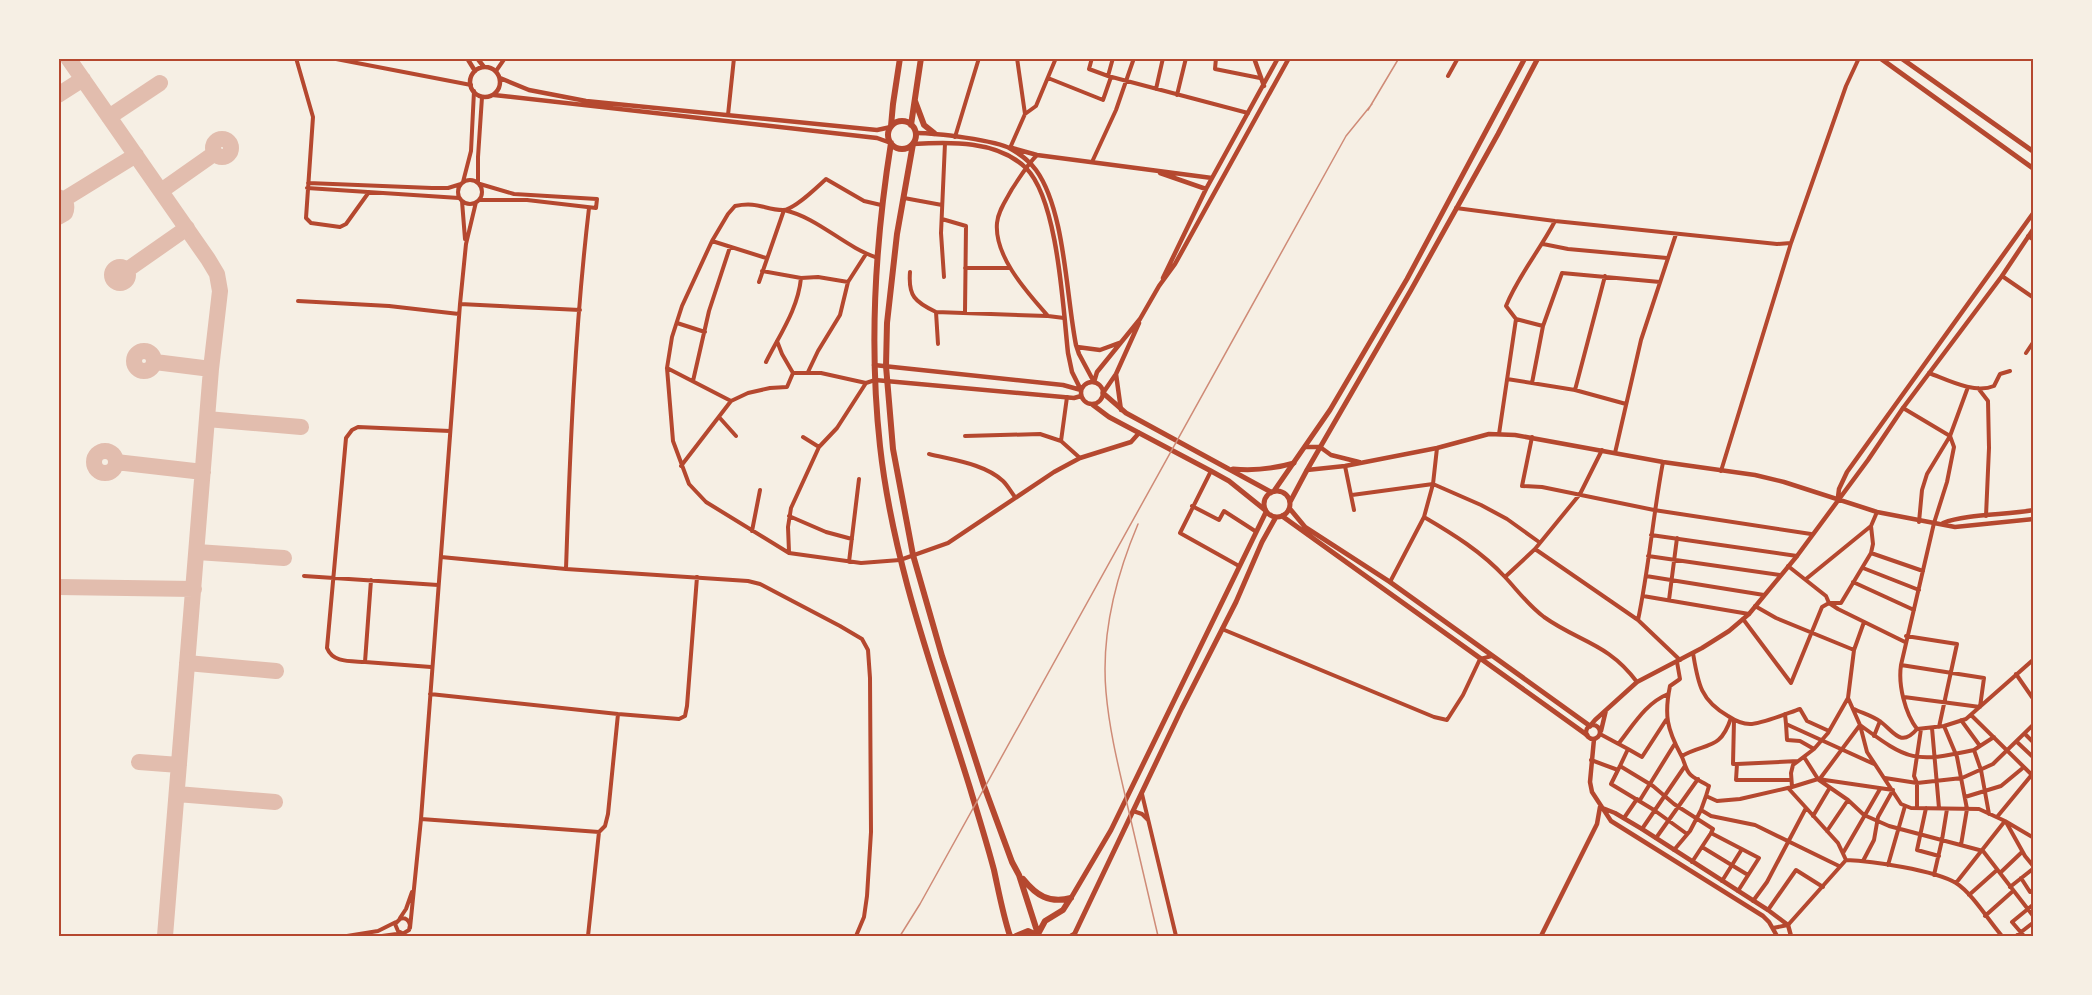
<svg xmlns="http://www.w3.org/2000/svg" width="2092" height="995" font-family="'Golos Text',sans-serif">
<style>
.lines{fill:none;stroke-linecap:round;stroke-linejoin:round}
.taxiway{stroke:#e2bdae;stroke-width:16}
.minor{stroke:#b5482f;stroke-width:4}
.tertiary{stroke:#b5482f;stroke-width:4.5}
.secondary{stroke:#b5482f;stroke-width:5}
.primary{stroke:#b5482f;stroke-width:5}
.trunk{stroke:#b5482f;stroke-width:6}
.rail{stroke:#cf8b77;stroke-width:1.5}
.neatline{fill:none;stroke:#b5482f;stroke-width:2}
</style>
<rect width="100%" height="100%" fill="#f6efe4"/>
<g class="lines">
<path class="taxiway" d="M68 58 208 259 217 274 220 291 211 369 165 936
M58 95 83 79
M109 117 160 83
M213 148a9 9 0 1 1 18 0a9 9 0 1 1-18 0Z
M161 191 215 153
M58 197C66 200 68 206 65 213L58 217
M63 200 136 155
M112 275a8 8 0 1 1 16 0a8 8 0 1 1-16 0Z
M127 270 187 228
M134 361a10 10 0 1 1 20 0a10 10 0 1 1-20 0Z
M155 362 211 369
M207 419 301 427
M94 462a11 11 0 1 1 22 0a11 11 0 1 1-22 0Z
M116 462 203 472
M197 552 284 558
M58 587 194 589
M187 663 276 671
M139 762 179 765
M177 794 275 802"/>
<path class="minor" d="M296 58 313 117 306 218 311 223 340 227 346 224 369 192
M331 58 471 85
M1017 58 1025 114
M1092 58 1089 69 1108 76 1248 113
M1216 58 1215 69 1260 78
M496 71 505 58
M1108 76 1113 58
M1448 76 1458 58
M1048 78 1103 100 1111 77
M1156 89 1163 58
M1177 95 1186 58
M728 115 734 58
M955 137 979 58
M1010 148 1025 114 1036 106 1056 58
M1037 155C1027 165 1020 177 1012 189 1006 200 998 211 997 223 994 257 1028 293 1048 316L1064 318
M1092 162 1116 110 1134 58
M458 192a12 12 0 1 1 24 0a12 12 0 1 1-24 0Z
M463 182 471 151 474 91
M308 183 432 188H448L461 184
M478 183V157L482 97
M307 188 459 198
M904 198 942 205
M479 200H527L596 208 597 199 514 194 480 184
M462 201 465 239
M881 205 864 201 826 179C817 187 794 210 783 210 765 210 758 201 735 206L728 214 712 241 682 306 672 337 667 368 673 441 689 484 706 502 789 553 861 563 900 560
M1456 208 1555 221 1777 244 1791 243
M942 219 966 226 965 313
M2028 236 2034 240
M712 241 766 258
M1543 244 1568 249 1667 258
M965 268H1010
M762 271 801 278 818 277 848 282
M910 272C908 296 915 302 936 312L1047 316
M2002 276 2034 298
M944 277 941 233 945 143
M759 282 784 210C819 218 844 247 878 258
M298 301 389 306 459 314
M460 304 580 310
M936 312 938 344
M1516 319 1543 326
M677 323 705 332
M777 341 782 354 793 373H821L866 383 875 380
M2026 353 2034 341
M766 362C780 334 798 309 801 278
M667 368 731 401
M808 372 818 351 840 315 848 282 866 254
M1929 373C1948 380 1974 394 1994 386L2000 374 2010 371
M1507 379 1575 390 1626 404
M693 381 709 311 730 247
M1532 383 1543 326 1562 273 1660 282
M1968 387 1950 436 1954 447 1947 482 1934 523 1901 665C1898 685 1905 713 1917 729L1944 726 1966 719 2034 659
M1978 388 1988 401 1989 448 1986 516
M1575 390 1605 276
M1903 408 1950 436 1927 474 1922 490 1919 522
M719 417 736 436
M1499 434 1516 319 1506 306C1518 276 1540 250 1555 221
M965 436 1040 434 1061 441 1080 458
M803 437 819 447
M1532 437 1522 486 1542 487 1654 510 1811 534
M1061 441 1067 397
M1615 453 1641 340 1676 234
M929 454C953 460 985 464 1003 481 1008 486 1011 492 1015 497
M681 466 731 401 748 393 770 388 787 387 793 373
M1345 466 1354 510
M1211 471 1180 533 1239 566
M1721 471 1791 243 1846 86 1859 58
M1352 495 1433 484 1481 505 1507 519 1539 542
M1192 506 1219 520 1224 511 1255 531
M789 516 826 532 852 539
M1424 517C1453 534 1482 552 1505 577 1518 591 1528 605 1544 617 1579 642 1608 643 1637 682
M752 531 760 490
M1651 535 1797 556
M1535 549 1638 620C1649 568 1653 515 1663 462
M789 552 788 527 791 508 819 447 837 428 866 383
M1871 553 1923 571
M1648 556 1780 575
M441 557 566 569 748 581 760 584 840 626 862 639 868 650 870 678 871 832 867 896 864 917 856 936
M849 562 859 479
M1788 566 1826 596 1829 603H1841L1871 553 1873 544 1871 526
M1863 568 1919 590
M566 569C570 448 575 327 589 208
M304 576 438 585
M1646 576 1764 595
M1505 577 1535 549 1580 494 1602 450
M1806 579 1871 526 1877 512
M371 580 365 662 431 667
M1390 582 1424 517 1433 484 1437 448
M1853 582 1914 610
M1643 596 1749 614
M1669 600 1677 538
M1755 606 1776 618 1854 650
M1743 619 1791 683 1822 607 1829 603 1838 609 1905 642
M1638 620 1680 660
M1864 622 1854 650 1848 698 1860 725 1867 752 1901 804 1911 808 1979 809 2005 821 2034 838
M1222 629 1434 717 1447 720 1463 695 1480 659 1492 656
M1906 636 1957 644 1939 727
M1693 653C1698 683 1700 700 1728 716 1734 720 1743 724 1750 724 1761 724 1788 713 1800 709L1807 721 1829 731
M365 662C350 661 333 663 327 648L346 438 352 430 358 427 450 431
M1677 662 1680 679 1670 686C1664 715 1667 729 1681 755 1684 760 1685 768 1689 773 1692 778 1703 782 1709 786L1706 796 1717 801 1740 799 1792 787 1791 773 1793 765 1814 749 1828 733 1848 698
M1901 665 1984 678 1980 707 1904 697
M2016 674 2034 700
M430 694 618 714 679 719 685 716 687 706 697 577
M1854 709C1862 713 1873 716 1881 722 1894 732 1901 748 1917 729
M1785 714 1786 724 1874 764
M1971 715 2032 775
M1734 720 1733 764H1737L1736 780H1791
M1961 720 1980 746 1974 750 1981 770 1989 814
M1786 724 1787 740 1800 741 1814 749
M1944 726 1957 757 1967 809 1961 845
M1932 728 1939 808
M1600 734 1628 749 1620 766
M2025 734 2034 743
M1874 736 1880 721
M2017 742 2034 758
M1619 743C1634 724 1646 703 1668 694
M1980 746 1994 737
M1628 749 1642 757 1666 720
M1974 750C1914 763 1909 761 1860 725L1819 780 1848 800 1864 815 1889 826 1983 851 2034 917
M1682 756C1707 742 1720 751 1731 718
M1804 757 1818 779
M1591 760 1618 770
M1737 764 1798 761
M1885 778 1917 783 1962 778 1993 764 2034 724
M1792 787 1818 779 1893 790 1878 817 1874 840 1863 861
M1789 789 1838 843 1846 860
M1142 794 1176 936
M1706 796 1701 810 1711 816 1755 825 1839 866
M1965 797 2001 786 2024 767
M1640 800 1674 745
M1917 808V783L1914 776 1921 729
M1926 808 1917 850 1939 856
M1133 811 1142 814 1148 820
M1813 816 1829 789
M1997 817 2034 772
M1624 818 1637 799
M421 819 599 832 605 826 608 814 618 714
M2006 822 2025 856 2034 867
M1642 829 1685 766
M1827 831 1848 800
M1687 834 1654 810 1611 784 1620 766 1653 786 1674 804 1713 829 1711 833
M1656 838 1698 779
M1702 847 1748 875
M1674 850 1690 831 1701 810
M1843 853 1880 789
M1692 862 1711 833 1759 858 1738 891
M1888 865 1905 806
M2000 873 2022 852
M1934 875 1942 840 1947 809
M2021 878 2030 892 2034 889
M1722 881 1742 849
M1956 883 2005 821
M2010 887 2034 868
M1969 895 1997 870
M1753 901 1767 882 1806 808
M1768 910 1796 870 1823 887
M1985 916 2013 891
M400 918 406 909 412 892
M410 928 421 819 460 304 466 244 476 202
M1773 928 1788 925 1846 860C1872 861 1934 870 1956 883 1972 893 1989 921 2002 936
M347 936 378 931 396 922
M382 936 404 933 409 930 410 925C409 920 405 917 400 919L395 924 398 931 402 933
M588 936 599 832
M2016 936 2034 922
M2024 936 2012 922 2034 904"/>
<path class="tertiary" d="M467 58 475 71
M477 58 484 67
M1254 58 1264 86
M470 82a15 15 0 1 1 30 0a15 15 0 1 1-30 0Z
M500 78 529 90 586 101 877 130 891 127
M494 95 877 138 891 143
M916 133C935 133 996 140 1011 149 1020 154 1030 162 1036 170 1065 210 1066 295 1076 345L1079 354 1094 382
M913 144C950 142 997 140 1026 168 1058 200 1063 308 1068 353L1072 372 1081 390
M1012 148 1037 155 1212 178
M1160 173 1206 189
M1163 278 1206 189 1278 58
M1077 347 1100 350 1119 343
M874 365 1063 385 1081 390
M1116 374 1121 410
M875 380 1074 398 1081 396
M1081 393a11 11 0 1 1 22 0a11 11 0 1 1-22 0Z
M1094 382 1097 372 1140 319 1159 286 1175 264 1289 58
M1103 393 1116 374 1139 323
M1306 447H1320L1331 455 1359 462
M1307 470 1345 466 1437 448 1489 434 1515 435 1663 462 1755 475 1784 482 1877 512 1955 527 2034 519
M1838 497 1839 489 1847 472 2034 212
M1943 523C1966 514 2007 515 2034 510
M900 560 948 543 1054 472 1080 458 1131 442 1139 433
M1586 732a7 7 0 1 1 14 0a7 7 0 1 1-14 0Z
M1590 726 1595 720 1637 682 1702 648 1729 631 1749 614 1797 556 1868 460 1903 408 2002 276 2034 228
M1601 731 1606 710
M1594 739 1590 782 1592 792 1611 821 1763 916 1769 922 1777 936
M1541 936 1597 824 1600 807 1615 813 1642 829 1768 910 1788 925 1791 936"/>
<path class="secondary" d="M1880 58 2034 169
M1901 58 2034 152
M1103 393 1126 413 1271 492
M1093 405 1109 417 1211 471 1229 481 1265 510
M1233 469C1255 471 1273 469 1294 463
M1290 509 1305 527 1390 582 1590 726
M1282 516 1587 735"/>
<path class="primary" d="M1264 504a13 13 0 1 1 26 0a13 13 0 1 1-26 0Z
M1274 491 1330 410 1407 279 1525 58
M1290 502 1307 470 1411 290 1498 134 1538 58
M1071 898 1111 830 1266 512
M1074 935 1182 708 1236 602 1262 542 1276 517"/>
<path class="trunk" d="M915 101 924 125 934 133
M888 135a14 14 0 1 1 28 0a14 14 0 1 1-28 0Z
M911 125 921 58
M891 126 893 104 900 58
M891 143C875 243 869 346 880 446 893 564 935 675 970 788 978 815 987 843 994 870 999 893 1003 915 1010 936
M913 144 897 234 887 323 886 366 893 449 913 555 942 656 984 786 1012 862 1019 875 1038 934
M1023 879C1036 895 1049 904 1071 898
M1038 934 1045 921 1063 910 1070 899
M1016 936 1028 931 1039 936
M1072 936 1074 935"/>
<path class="rail" d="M1368 110 1399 58
M1138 524C1116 576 1101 635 1106 692 1109 727 1117 761 1125 795 1136 842 1147 889 1158 936
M900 936 920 904 1346 136 1372 104"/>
</g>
<rect width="2092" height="995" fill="none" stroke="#f6efe4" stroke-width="120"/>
<rect x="60" y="60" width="1972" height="875" class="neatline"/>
</svg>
